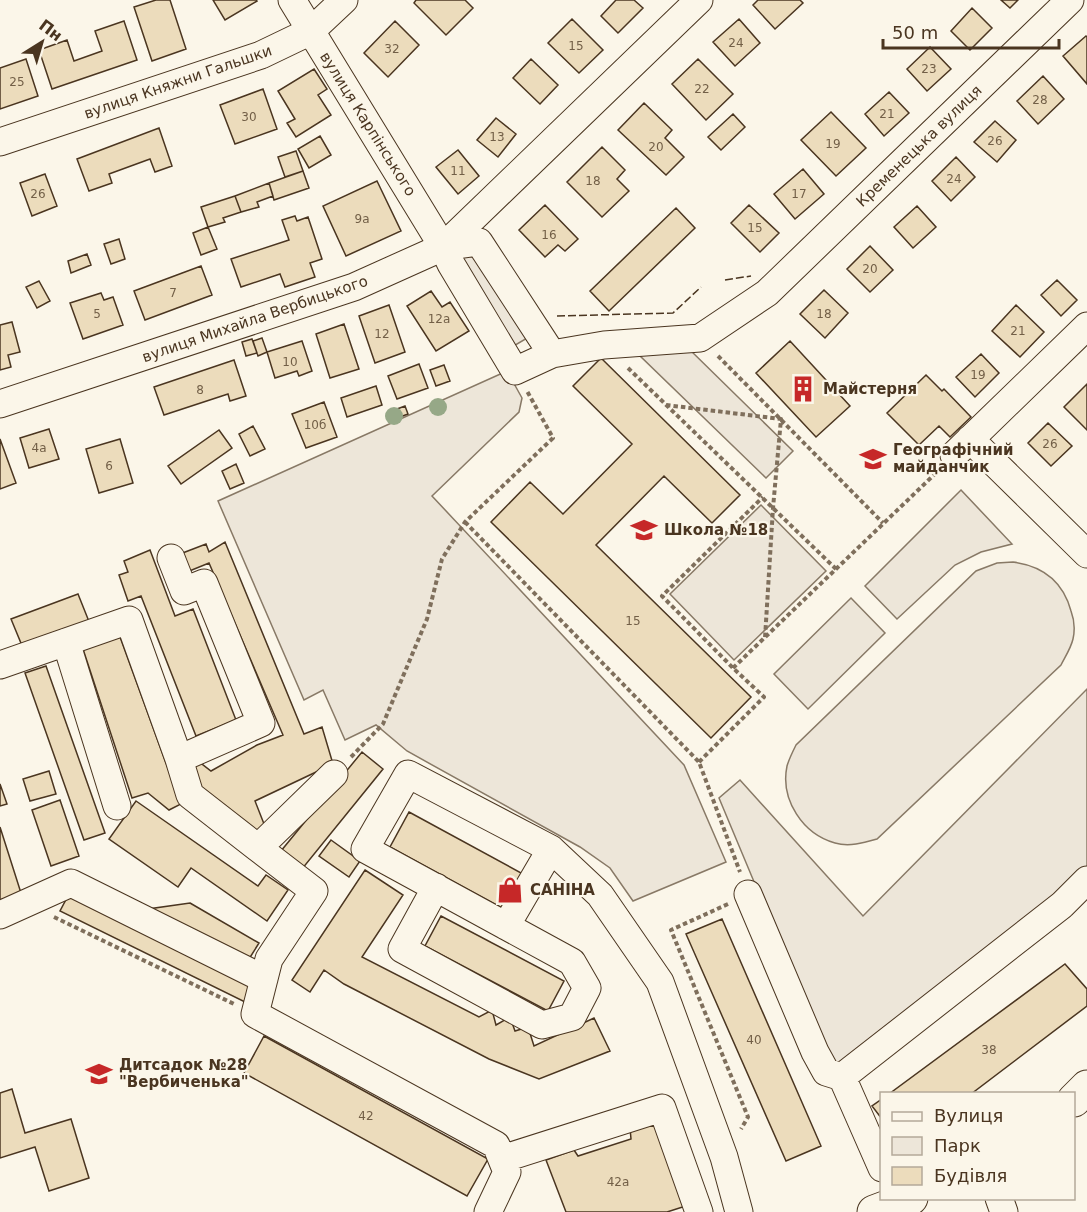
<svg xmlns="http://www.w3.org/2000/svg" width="1087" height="1212" font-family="'DejaVu Sans',sans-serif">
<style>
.green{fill:#ede6d9;stroke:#887966;stroke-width:1.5}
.building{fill:#ecdcbc;stroke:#4a3520;stroke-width:1.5}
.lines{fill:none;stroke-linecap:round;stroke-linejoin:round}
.minor-casing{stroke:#4a3520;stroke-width:29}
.major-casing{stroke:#4a3520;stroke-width:35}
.path{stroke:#7f6f5c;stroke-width:4;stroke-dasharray:4.5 3;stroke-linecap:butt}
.minor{stroke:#fbf6e9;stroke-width:27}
.major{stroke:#fbf6e9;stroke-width:33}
.fence{stroke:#4a3520;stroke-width:1.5;stroke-dasharray:8 3;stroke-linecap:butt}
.tree{fill:#96a887}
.labels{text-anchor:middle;stroke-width:4.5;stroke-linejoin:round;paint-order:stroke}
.number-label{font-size:12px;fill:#725f47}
.street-label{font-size:15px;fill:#4a3520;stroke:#fbf6e9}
.poi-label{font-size:15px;font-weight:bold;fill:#4a3520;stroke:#fbf6e9;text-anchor:start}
</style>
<rect width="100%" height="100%" fill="#fbf6e9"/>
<path class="green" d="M474 250 529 337 512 347 457 261Z
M688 348 793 451 766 478 637 353Z
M507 371 522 398 519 412 432 496 684 765 726 862 633 901 610 868 580 847 407 751 376 725 345 740 323 690 304 700 218 501Z
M961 490 1012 544 981 552 955 565 897 619 865 586Z
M761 505 826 571 734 660 670 594Z
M1013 562C1043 566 1063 581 1071 611 1074 619 1075 630 1073 639 1071 648 1065 657 1061 665L877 839C863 843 849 847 835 843 803 834 780 800 787 766 789 759 793 751 796 745L976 571 997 563Z
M851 598 885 633 808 709 774 674Z
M1087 689V873L842 1069 824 1049 719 798 740 780 863 916Z"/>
<path class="building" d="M156 0H170L186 49 152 61 134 7Z
M213 0H256L257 1 225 20Z
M416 0H465L473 8 446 35 414 3Z
M616 0H634L643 8 618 33 601 16Z
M758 0H800L803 3 775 29 753 5Z
M1001 0H1018L1010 8Z
M972 8 992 28 970 50 951 31Z
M572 19 603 50 579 73 548 43Z
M739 19 760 43 735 66 713 42Z
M124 21 137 60 52 89 39 50 67 40 74 61 102 51 95 31Z
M395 21 419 45 388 77 364 53Z
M1086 36 1087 37V84L1063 56Z
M930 47 951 69 927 91 907 69Z
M26 59 38 96 0 109V68Z
M531 59 558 85 540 104 513 78Z
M698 59 733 94 706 120 672 84Z
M314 69 327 89 318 95 331 115 296 137 287 123 295 119 278 91Z
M1043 76 1064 99 1038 124 1017 101Z
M263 89 277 129 235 144 220 105Z
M889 92 909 113 884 136 865 114Z
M644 103 672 130 665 138 684 157 666 175 618 130Z
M831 112 866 148 836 176 801 140Z
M733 114 745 127 721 150 708 137Z
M496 118 516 134 498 157 477 140Z
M995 121 1016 140 997 162 974 142Z
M159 128 172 166 155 172 150 159 109 174 112 183 89 191 77 159Z
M320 136 331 155 309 168 298 149Z
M602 147 625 170 617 179 629 191 602 217 567 182Z
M458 150 479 176 458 194 436 167Z
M296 151 303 171 285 177 278 157Z
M956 157 975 177 951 201 932 181Z
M803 169 824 194 795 219 774 194Z
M303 171 309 188 274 200 269 183Z
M45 174 57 206 32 216 20 183Z
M377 181 401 231 346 256 323 206Z
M269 183 273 196 257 202 259 207 241 212 235 196Z
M235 196 241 212 223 218 225 222 208 227 201 207Z
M545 205 578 239 565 251 558 245 545 257 519 230Z
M749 205 779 233 760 252 731 223Z
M917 206 936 227 913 248 894 227Z
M676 208 695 228 609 311 590 291Z
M295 216 297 221 308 217 322 259 310 263 315 277 285 287 280 274 241 287 231 259 289 240 282 220Z
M208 227 217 249 201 255 193 233Z
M119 239 125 259 111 264 104 244Z
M870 246 893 270 870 292 847 269Z
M87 254 91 265 71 273 68 261Z
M201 266 212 295 145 320 134 291Z
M1057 280 1077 300 1061 316 1041 295Z
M39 281 50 301 37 308 26 287Z
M824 290 848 313 825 338 800 314Z
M431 291 442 307 450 302 469 331 436 351 407 306Z
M101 293 104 300 113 297 123 325 83 339 70 303Z
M389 305 405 352 375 363 359 316Z
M1016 305 1044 332 1020 357 992 331Z
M12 322 20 352 8 355 11 367 0 370V325Z
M344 324 359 369 330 378 316 334Z
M262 338 267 352 258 356 253 341Z
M252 339 257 353 246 356 242 342Z
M302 341 312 371 299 376 297 371 275 378 267 352Z
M790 341 850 406 816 437 756 373Z
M981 354 999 373 975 397 956 377Z
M601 358 740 495 712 523 664 476 596 545 751 697 711 738 491 522 530 482 563 514 632 444 573 386Z
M234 360 246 396 230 401 228 394 164 415 154 387Z
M419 364 428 388 397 399 388 376Z
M444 365 450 381 436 386 430 370Z
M926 375 942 391 944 389 971 417 950 437 939 426 919 445 887 413Z
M1087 384V430L1064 407Z
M376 386 382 405 347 417 341 398Z
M324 402 337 437 306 448 292 414Z
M405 406 408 414 400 417 397 409Z
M1048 423 1072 446 1051 466 1028 443Z
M253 426 265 449 250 456 239 434Z
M49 429 59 459 29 468 20 438Z
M219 430 232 448 181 484 168 466Z
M0 439 16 483 0 489Z
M120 439 133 483 99 493 86 449Z
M236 464 244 483 230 489 222 471Z
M225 542 304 734 322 727 333 764 255 801 266 829 250 835 189 782 198 761 211 771 257 745 283 735 209 563 187 572 180 554 206 544 209 552Z
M150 550 175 616 193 609 236 720 196 736 141 596 128 601 119 575 128 572 124 561Z
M78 594 90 624 23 648 11 619Z
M120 637 181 804 169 810 148 793 132 798 83 649Z
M46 666 105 833 84 840 25 673Z
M362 752 383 769 302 869 281 851Z
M49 771 56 794 30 801 23 779Z
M0 784 7 804 0 806Z
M60 800 79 856 51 866 32 810Z
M136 801 258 886 266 875 288 890 267 921 191 868 178 887 109 839Z
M409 812 523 874 504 909 390 847Z
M0 827 21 893 0 900Z
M331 840 360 861 349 877 319 856Z
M365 870 403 895 362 957 479 1017 492 1010 496 1025 510 1017 515 1031 528 1027 534 1046 594 1018 610 1051 539 1079 489 1059 344 984 324 970 310 992 292 980Z
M69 894 254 984 245 1002 60 911Z
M190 903 259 943 249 959 141 910Z
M441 916 564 981 548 1011 425 946Z
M722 919 821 1146 786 1161 686 934Z
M1065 964 1087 989V1006L971 1094H889Z
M264 1036 488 1159 467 1196 244 1073Z
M12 1089 25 1133 71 1119 89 1178 49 1191 35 1147 0 1158V1093Z
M882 1099V1119L872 1106Z
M656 1121 692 1204 667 1212H566L546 1160 574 1150 578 1156 631 1139 630 1128Z"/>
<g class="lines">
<g class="minor-casing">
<path id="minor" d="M292 0 443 247 451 264 515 371 552 354 479 242 443 247
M0 142 261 55 311 31 344 0
M552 354 604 345 700 338 767 293 1070 0
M0 404 354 287 443 247 699 0
M970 439 1087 554
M954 455 1087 326
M66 642 117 806
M0 665 129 620 179 759 261 723 204 583 184 591 171 558
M179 759 190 795 258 848 334 774
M258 848 314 891 269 959 255 1014 496 1145 507 1172 488 1212
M551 849 600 895 660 982 724 1157 739 1212
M436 887 402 949 542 1025 572 1017 587 988 572 962 365 849 408 774 551 849 506 926
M748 894 815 1052 826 1072 842 1077
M0 915 71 883 264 979
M842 1077 1062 905 1087 880
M842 1077 882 1168
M502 1159 662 1108 699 1212
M999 1198 1004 1212"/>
</g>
<g class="major-casing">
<path id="major" d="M1074 1100 1087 1087
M874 1212 911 1198"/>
</g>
<path class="path" d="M718 356 883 523
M628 368 836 569
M666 405 781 419 773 508 765 638
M465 522 699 762 740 872
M733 668 938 471
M351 757 383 724 427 619 442 559 465 522 553 438 527 391
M699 762 764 697 733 668 662 596 763 497
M728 904 671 930 748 1117 741 1129
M54 917 234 1004"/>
<use href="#minor" class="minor"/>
<use href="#major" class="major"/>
<path class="fence" d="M725 280 751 276
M557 316 673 313 701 287"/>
</g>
<g class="tree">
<circle cx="438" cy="407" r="9"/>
<circle cx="394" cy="416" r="9"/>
</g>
<defs>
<g id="building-bare" transform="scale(2.07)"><path d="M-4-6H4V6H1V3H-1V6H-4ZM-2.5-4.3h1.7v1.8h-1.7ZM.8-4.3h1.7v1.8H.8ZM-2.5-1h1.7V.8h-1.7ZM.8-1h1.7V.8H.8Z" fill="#c62828" stroke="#fbf6e9" stroke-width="2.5" paint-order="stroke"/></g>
<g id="school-bare" transform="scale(2.07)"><path d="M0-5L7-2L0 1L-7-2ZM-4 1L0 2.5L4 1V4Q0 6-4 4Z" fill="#c62828" stroke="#fbf6e9" stroke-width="2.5" paint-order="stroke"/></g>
<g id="shop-bare" transform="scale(2.07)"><path d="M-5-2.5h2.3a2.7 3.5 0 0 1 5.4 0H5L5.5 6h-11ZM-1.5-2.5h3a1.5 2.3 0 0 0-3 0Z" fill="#c62828" stroke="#fbf6e9" stroke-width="2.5" paint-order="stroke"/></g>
</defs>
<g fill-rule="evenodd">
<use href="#building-bare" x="803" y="389"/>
<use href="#school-bare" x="873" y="459"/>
<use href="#school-bare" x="644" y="530"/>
<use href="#shop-bare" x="510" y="890"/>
<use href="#school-bare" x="99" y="1074"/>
</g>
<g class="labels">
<g class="number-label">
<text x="736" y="47">24</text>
<text x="576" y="50">15</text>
<text x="392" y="53">32</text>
<text x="929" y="73">23</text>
<text x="17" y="86">25</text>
<text x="702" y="93">22</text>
<text x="1040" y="104">28</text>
<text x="887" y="118">21</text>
<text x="249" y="121">30</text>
<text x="497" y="141">13</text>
<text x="995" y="145">26</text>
<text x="833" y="148">19</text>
<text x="656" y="151">20</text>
<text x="458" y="175">11</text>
<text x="954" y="183">24</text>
<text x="593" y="185">18</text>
<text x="38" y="198">26</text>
<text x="799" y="198">17</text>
<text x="362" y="223">9а</text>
<text x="755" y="232">15</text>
<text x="549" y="239">16</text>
<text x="870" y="273">20</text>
<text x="173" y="297">7</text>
<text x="97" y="318">5</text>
<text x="824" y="318">18</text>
<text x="439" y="323">12а</text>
<text x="1018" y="335">21</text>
<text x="382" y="338">12</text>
<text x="290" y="366">10</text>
<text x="978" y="379">19</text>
<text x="200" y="394">8</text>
<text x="315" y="429">10б</text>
<text x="1050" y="448">26</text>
<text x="39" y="452">4а</text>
<text x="109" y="470">6</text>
<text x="633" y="625">15</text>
<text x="754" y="1044">40</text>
<text x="989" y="1054">38</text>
<text x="366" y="1120">42</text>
<text x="618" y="1186">42а</text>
</g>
<g class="street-label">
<text transform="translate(178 82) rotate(-19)" y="5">вулиця Княжни Гальшки</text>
<text transform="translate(368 124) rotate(58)" y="5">вулиця Карпінського</text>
<text transform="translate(919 146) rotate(-44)" y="5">Кременецька вулиця</text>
<text transform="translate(255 319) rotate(-19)" y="5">вулиця Михайла Вербицького</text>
</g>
<g class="poi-label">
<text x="823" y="394">Майстерня</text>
<text x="893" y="455">Географічний<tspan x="893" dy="17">майданчик</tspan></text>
<text x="664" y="535">Школа №18</text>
<text x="530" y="895">САНІНА</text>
<text x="119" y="1070">Дитсадок №28<tspan x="119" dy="17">"Вербиченька"</tspan></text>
</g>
</g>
<rect x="880" y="1092" width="195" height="108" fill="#fbf6e9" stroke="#b4a999" stroke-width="1.5"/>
<rect x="892" y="1112" width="30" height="9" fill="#fbf6e9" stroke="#b4a999" stroke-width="1.5"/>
<text x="934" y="1122" font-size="18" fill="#4a3520">Вулиця</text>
<rect x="892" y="1137" width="30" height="18" fill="#ede6d9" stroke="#b4a999" stroke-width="1.5"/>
<text x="934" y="1152" font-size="18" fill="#4a3520">Парк</text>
<rect x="892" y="1167" width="30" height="18" fill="#ecdcbc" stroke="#b4a999" stroke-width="1.5"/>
<text x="934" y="1182" font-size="18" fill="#4a3520">Будівля</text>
<g transform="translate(42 42) rotate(37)" stroke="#fbf6e9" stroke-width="4.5" paint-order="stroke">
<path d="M0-4.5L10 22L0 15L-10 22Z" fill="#4a3520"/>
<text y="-9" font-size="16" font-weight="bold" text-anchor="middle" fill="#4a3520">Пн</text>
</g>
<path d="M883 39v9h176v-9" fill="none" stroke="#4a3520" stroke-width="3"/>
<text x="892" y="39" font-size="18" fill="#4a3520" stroke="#fbf6e9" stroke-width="4.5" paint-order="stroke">50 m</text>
</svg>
